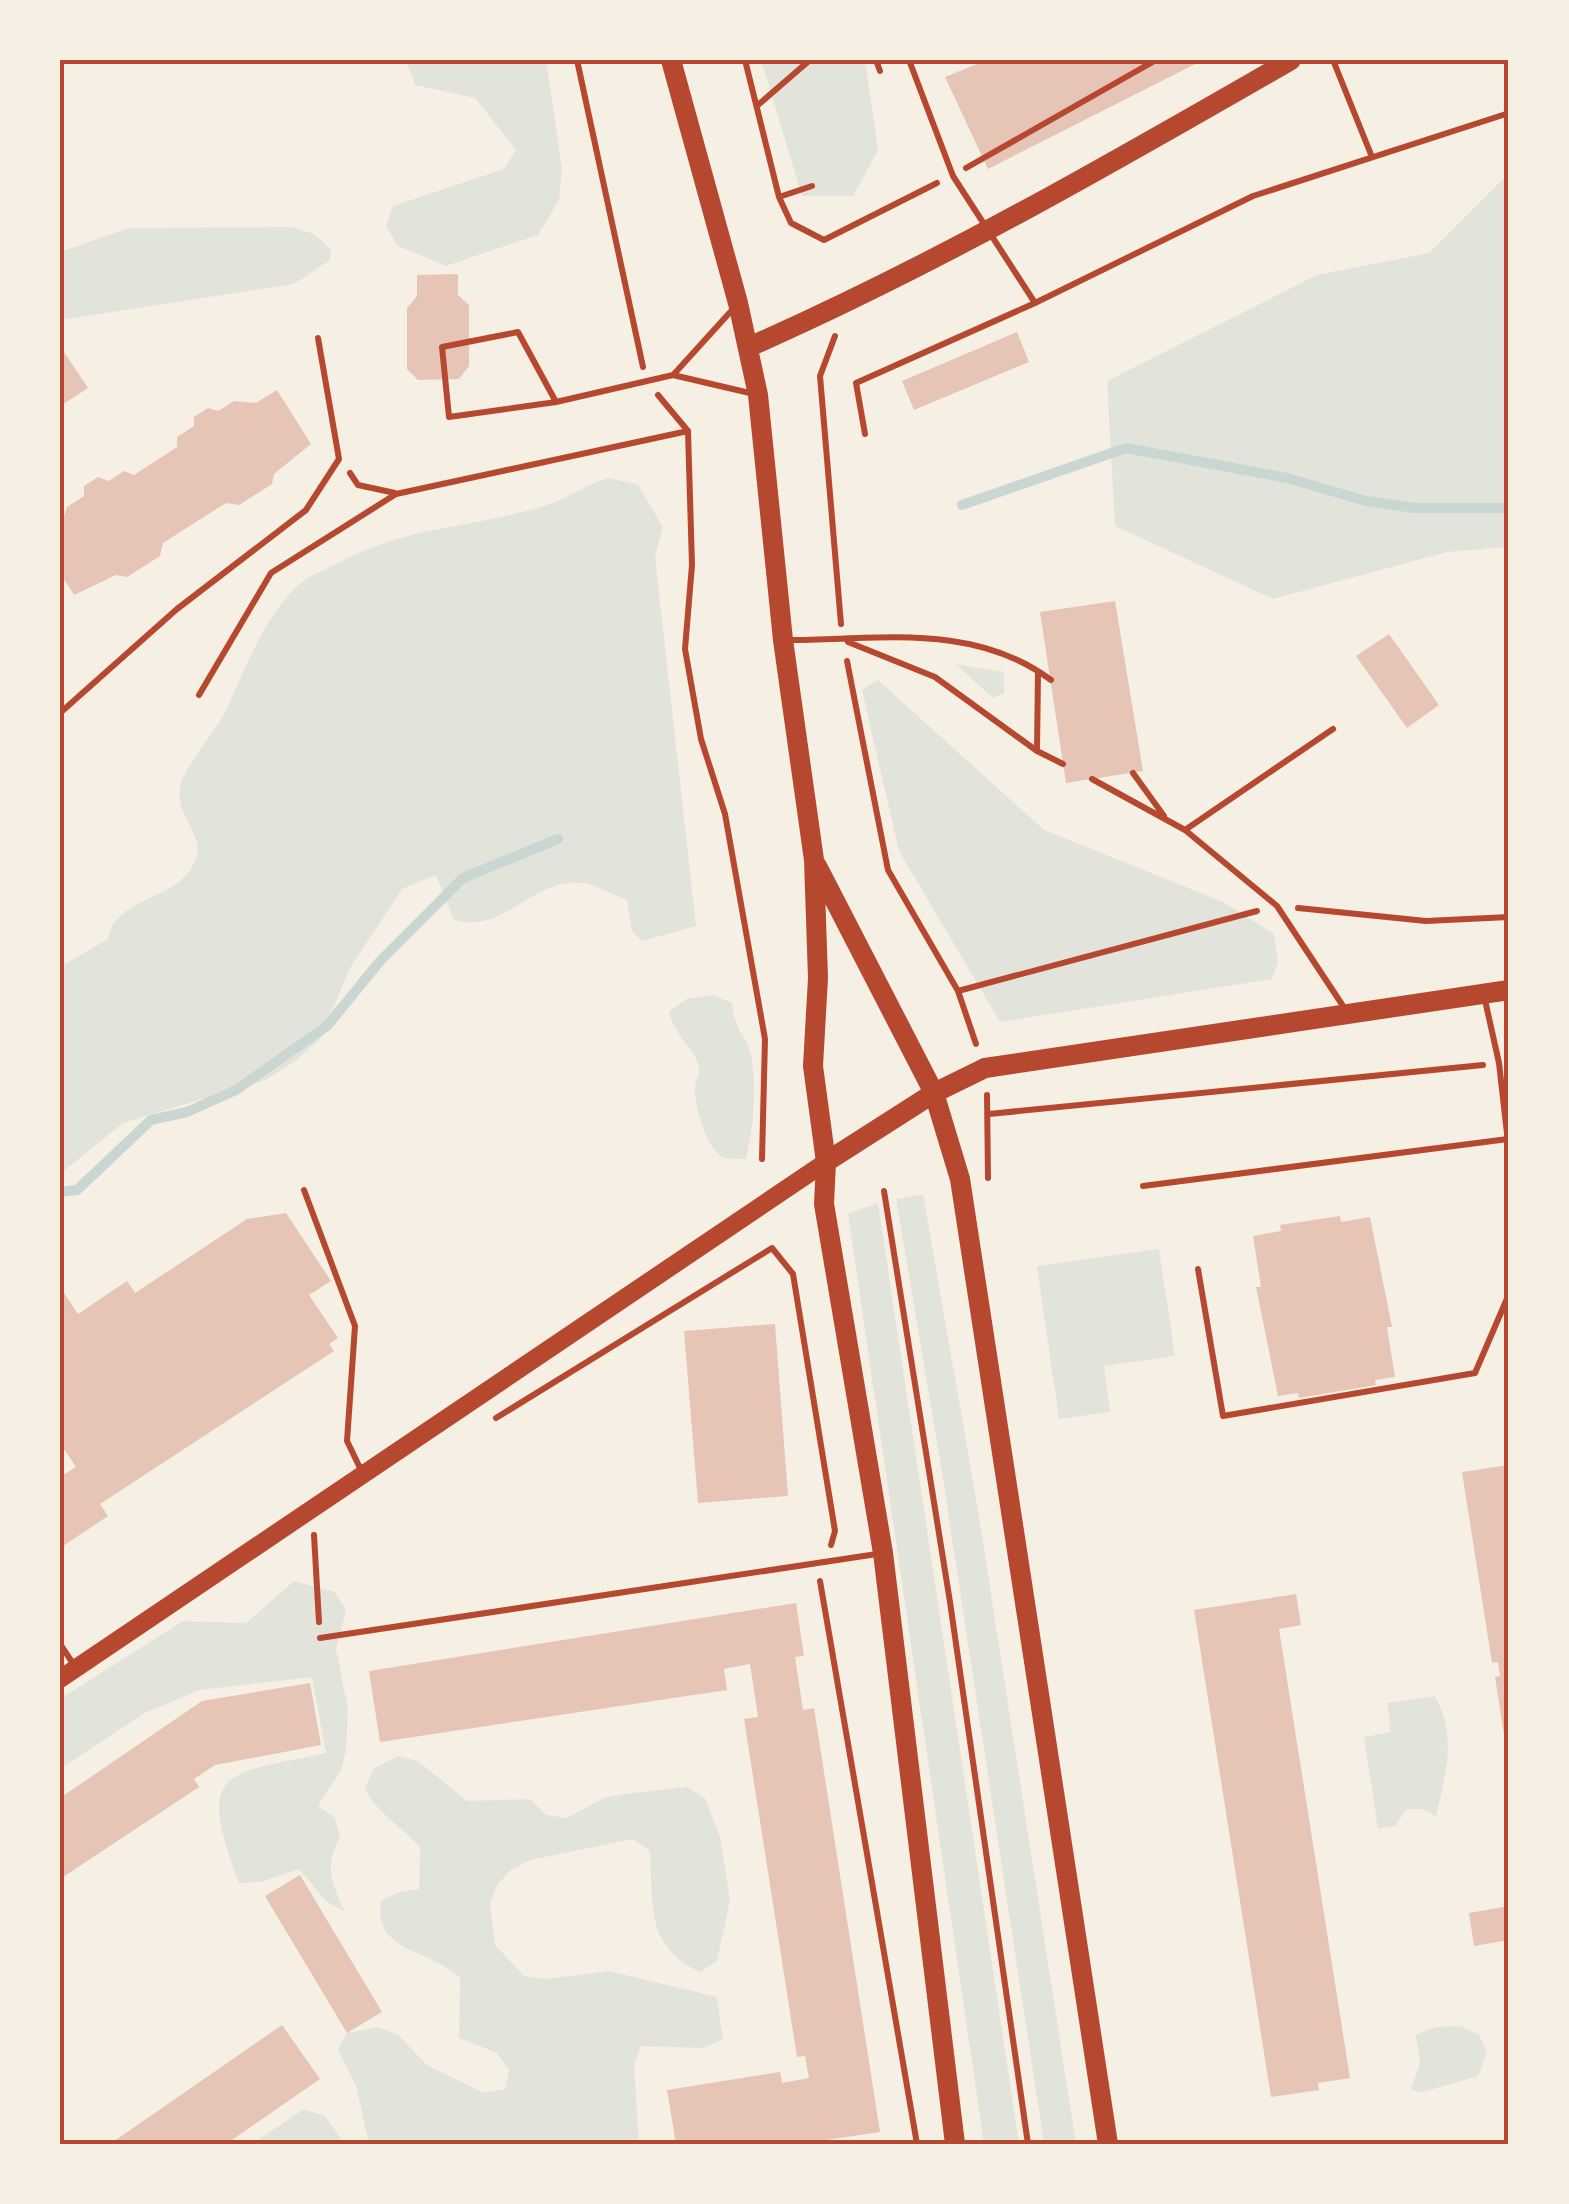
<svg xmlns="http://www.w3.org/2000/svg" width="1569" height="2204" font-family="'Fira Sans Condensed',sans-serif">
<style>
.green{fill:#e2e4dc}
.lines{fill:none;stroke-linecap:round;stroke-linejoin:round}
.stream{stroke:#c9d6d2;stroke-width:10}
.building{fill:#e6c5b7}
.path{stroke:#b5482f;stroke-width:6}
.service{stroke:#b5482f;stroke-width:6}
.tertiary{stroke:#b5482f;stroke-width:18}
.secondary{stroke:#b5482f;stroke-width:20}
.neatline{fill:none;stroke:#b5482f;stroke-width:4}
</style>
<rect width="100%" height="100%" fill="#f6efe4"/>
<path class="green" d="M406 60H546L562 168 559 200 538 235 446 266 398 246 386 226 393 206 504 169 516 150 475 98 415 85Z
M761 60H865L878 150 853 196H802Z
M1509 173V547L1447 552 1273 599 1115 526 1107 381 1317 275 1429 253Z
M292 227 314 234 331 249 330 260 294 284 60 320V252L129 228Z
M609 478 638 485 663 527 655 557 696 926 642 941 632 931 627 900C613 895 597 885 583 883 534 876 504 935 454 920L436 875 402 889 350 968 320 1039 295 1061 268 1079 123 1123 60 1174V967L108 939C116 893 184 903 197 855 203 832 172 814 181 783 187 764 214 733 225 712 246 669 264 614 302 582 311 575 325 570 336 564 411 524 472 529 547 505 568 498 587 484 609 478Z
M955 664 1004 672V693L993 698Z
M878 680 1044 830 1223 902 1274 934 1278 962 1272 979 1000 1022 899 851 862 690Z
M712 995 732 1003C734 1031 747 1035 751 1055 757 1090 754 1125 746 1159 739 1159 729 1160 722 1157 707 1149 695 1107 695 1091 694 1084 700 1075 699 1068 697 1051 675 1037 669 1012L686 999Z
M923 1194 978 1510 1076 2144H1044L943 1479 896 1199Z
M878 1203 1019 2144H984L848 1214Z
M1159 1249 1175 1356 1104 1366 1110 1412 1059 1419 1037 1266Z
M294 1581 335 1592 346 1610 336 1649 348 1709 346 1751 341 1770 318 1806 335 1818 340 1837C324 1867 331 1882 345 1912L326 1901 299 1869 260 1882 239 1883C196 1769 221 1775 326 1753L312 1677 199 1690 145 1713 60 1769V1699L183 1621 246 1623Z
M1435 1696C1457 1733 1446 1776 1436 1816L1422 1809H1407L1395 1826 1378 1829 1364 1737 1391 1732 1387 1703Z
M398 1756 418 1761 467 1801 530 1799 546 1815 567 1818 604 1798 624 1794 687 1787 705 1798 720 1837 730 1900 717 1961 700 1972C645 1947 653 1904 650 1851L633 1839 530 1860 511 1870 497 1885 490 1904 495 1945 524 1976 546 1979 609 1971 717 1997 723 2039 704 2048 641 2046 634 2065 639 2144H369L356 2086 338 2050 347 2033 379 2027 398 2035 427 2065 484 2093 505 2089 509 2070 497 2053 459 2038 460 1978C429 1948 373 1953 381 1901L399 1892 419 1889 420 1847C402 1827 376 1812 365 1789L373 1769Z
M1460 2026 1479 2035 1487 2053 1478 2076 1420 2093 1411 2089 1420 2064 1416 2035 1436 2027Z
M304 2109 325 2116 345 2144H252Z"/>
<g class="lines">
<path class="stream" d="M962 505 1126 448 1287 478 1366 501 1414 508H1509
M60 1192 77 1190 151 1120 187 1112 236 1090 327 1026 381 960 463 878 558 839"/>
</g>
<path class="building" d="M987 60H1203L988 169 945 77Z
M458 274V295L469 305V366L459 379 418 380 407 369V308L417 296V275Z
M1017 332 1029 362 914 410 902 381Z
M60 346 88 388 60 406Z
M277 390 311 444 274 474 272 484 239 505 226 503 163 543 160 556 127 577 116 575 74 595 60 573V529L67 507 84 496V486L98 477 109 481 124 471 134 475 177 447V437L194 426V417L208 408 218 411 234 401 256 403Z
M1115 601 1143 771 1066 783 1040 612Z
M1389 634 1439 705 1407 728 1356 656Z
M286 1213 331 1281 309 1295 338 1338 329 1344 334 1351 100 1504 108 1516 60 1548V1477L76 1467 60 1443V1287L78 1314 127 1281 135 1293 247 1219Z
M1340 1216 1341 1222 1370 1217 1392 1327H1387L1395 1377 1375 1380 1376 1385 1299 1398 1298 1393 1278 1396 1256 1287H1261L1253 1236 1281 1231 1280 1225Z
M775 1324 788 1496 698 1503 684 1331Z
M1509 1465V1754H1507L1495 1677 1500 1676 1498 1662 1492 1663 1462 1472Z
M1296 1594 1301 1625 1279 1629 1350 2078 1318 2083 1319 2090 1271 2097 1194 1610Z
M796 1603 804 1656 795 1657 803 1710 814 1708 880 2132 799 2144H676L667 2090 780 2072 782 2083 809 2078 805 2056 797 2057 744 1719 758 1717 750 1664 724 1669 727 1690 380 1742 369 1671Z
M310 1683 321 1745 215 1765 194 1779 199 1787 60 1879V1798L202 1701Z
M300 1875 382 2012 347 2033 265 1896Z
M1509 1906V1940L1474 1946 1469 1913Z
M282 2025 320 2079 226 2144H110Z"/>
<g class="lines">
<path class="path" d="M577 60 643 367
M745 60 779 197 791 223 824 240 937 183
M758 105 810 60
M966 168 1156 60
M779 197 812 186
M835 336 820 376 841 624
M658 395 688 431
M350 473 358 485 395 493
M847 661 888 870 958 991 1257 911
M199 695 271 573 396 494 688 431 692 565 685 649 701 739 725 814 765 1039 762 1159
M1298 908 1426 921 1509 917
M958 991 976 1044
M987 1095 988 1178
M989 1114 1483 1065
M884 1191 950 1602 1028 2144
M496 1418 772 1248 793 1274 835 1531 831 1545
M314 1535 319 1622
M820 1581 917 2144"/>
<path class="service" d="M876 60 880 71
M909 60 953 176 1035 303
M1333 60 1372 157
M674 374 733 309
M556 402 518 332 442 347 449 417 556 402 673 375 754 394
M865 434 856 383 1035 303 1253 196 1509 113
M789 640C879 640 973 622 1051 680
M848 642 935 677 1037 751 1063 764
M60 713 177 609 306 510 339 459 318 338
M1037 750 1038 672
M1133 773 1164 816
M1092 779 1185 830 1277 906 1347 1012
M1185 830 1333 729
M1485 1000 1499 1063 1509 1151
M1143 1186 1508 1139
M304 1190 355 1326 347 1441 362 1472
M1198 1269 1223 1416 1475 1373 1509 1294
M320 1638 877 1554
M60 1644 76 1668"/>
<path class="tertiary" d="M60 1679 826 1162"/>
<path class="secondary" d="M671 60 738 303 758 395 783 640 814 860 818 978 813 1066 826 1162 824 1204 883 1553 955 2144
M749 347C937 264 1114 162 1291 60
M817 866 934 1093 960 1179 1108 2144
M826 1162 934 1093 985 1068 1509 990"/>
</g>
<rect width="1569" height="2204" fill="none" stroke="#f6efe4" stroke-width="125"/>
<rect x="62" y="62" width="1444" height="2080" class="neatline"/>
</svg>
